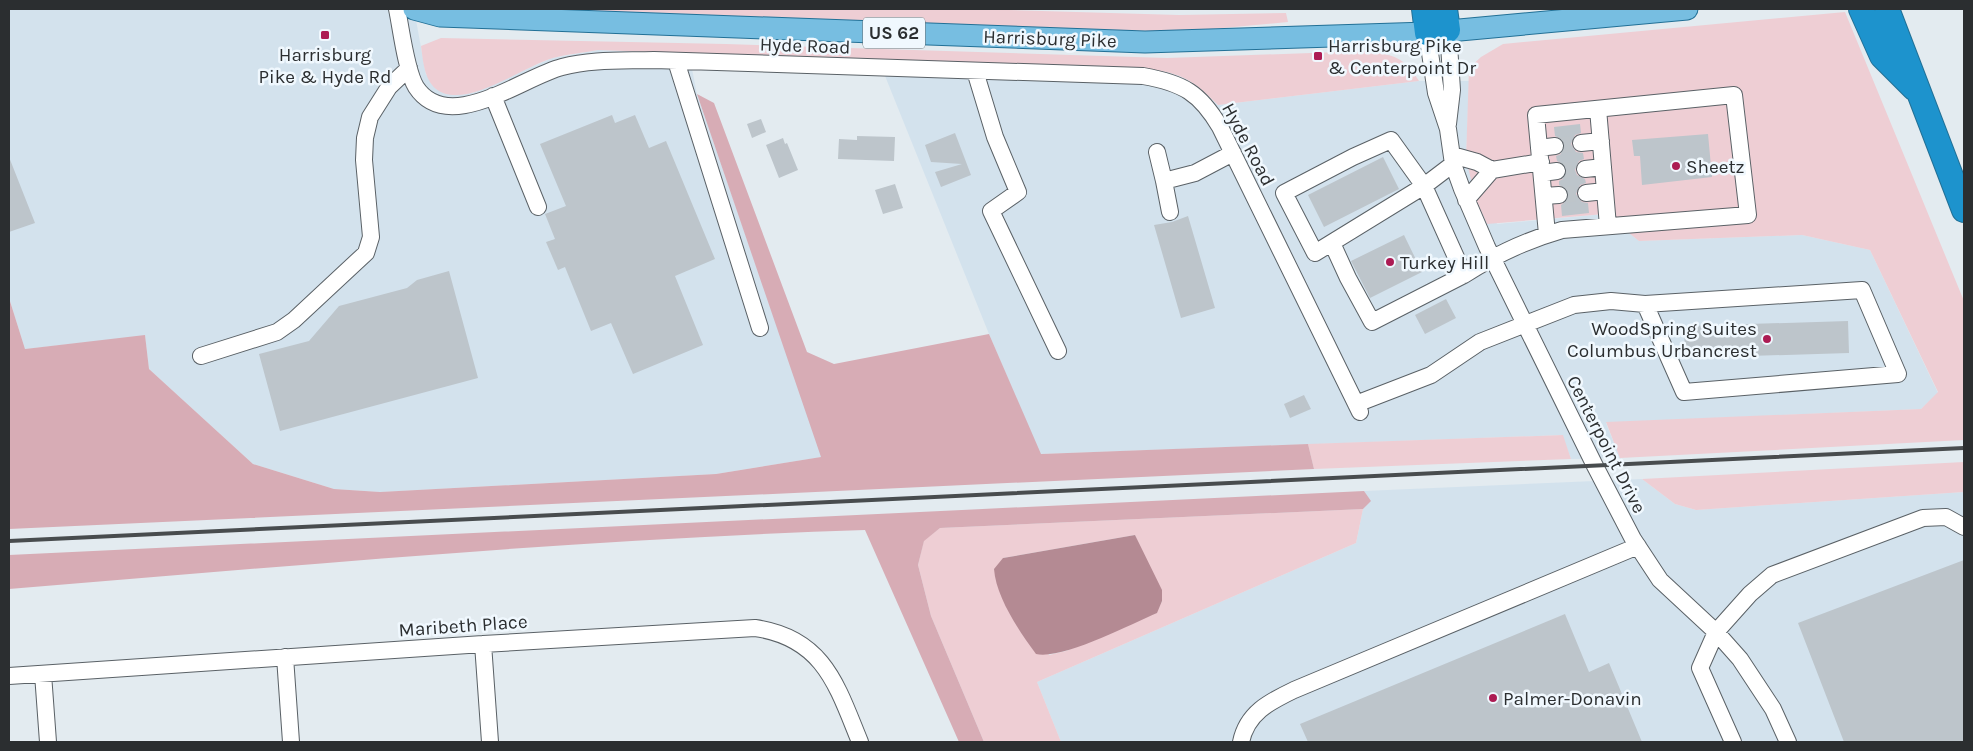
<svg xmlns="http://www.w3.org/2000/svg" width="1973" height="751" font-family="Karla,sans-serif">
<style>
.built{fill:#d3e2ed}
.green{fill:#eeced4;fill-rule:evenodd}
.forest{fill:#d7acb5}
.water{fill:#b48a93}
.building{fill:#bdc5cb}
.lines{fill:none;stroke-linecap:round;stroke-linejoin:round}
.minor-tunnel{stroke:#bec5ca;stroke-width:16;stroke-dasharray:16 8;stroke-linecap:butt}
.minor-casing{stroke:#5a6166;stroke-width:18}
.major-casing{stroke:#227096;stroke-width:23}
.highway-casing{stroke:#227096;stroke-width:26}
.minor{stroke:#fff;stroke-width:16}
.major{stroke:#77bee1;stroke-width:21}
.highway{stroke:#1d93cd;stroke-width:24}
.rail{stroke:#484c4e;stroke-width:4}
.poi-dot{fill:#ac1b53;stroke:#f0f8fe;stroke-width:2}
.labels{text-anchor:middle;stroke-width:5;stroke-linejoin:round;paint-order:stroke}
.shield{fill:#f0f8fe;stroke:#666b6e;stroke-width:1}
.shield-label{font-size:18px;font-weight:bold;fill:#2b2e30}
.street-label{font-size:19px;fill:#2b2e30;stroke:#f0f8fe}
.poi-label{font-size:19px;fill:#2b2e30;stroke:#f0f8fe;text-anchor:start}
</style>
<rect width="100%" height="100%" fill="#e3ebf0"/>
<path class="built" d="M9 9H414L426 75 473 93 552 58 598 50 689 54 697 94 822 457 716 474 380 492 334 489 253 464 149 369 145 336 25 349 9 298Z
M879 61 1156 70 1175 73 1200 88 1218 105 1419 81H1469L1466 159 1497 224 1605 214 1639 241 1802 235 1870 250 1938 393 1921 409 1606 423 1620 458 1571 459 1562 435 1040 454 989 334Z
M1642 479 1675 504 1696 510 1964 492V742H1061L1037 682 1356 543 1363 509 1370 501 1364 491Z"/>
<path class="green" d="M476 9H972L1179 15 1286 13 1288 22 1179 32Z
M1845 12 1964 301V440L1620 458 1606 422 1921 409 1938 392 1870 250 1802 235 1639 241 1605 214 1487 224 1476 200 1466 159 1469 68 1481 57 1503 44Z
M441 38 726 44 1167 58 1366 51C1394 55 1403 56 1419 81L1218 105C1197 84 1186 75 1156 70L598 50C583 53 567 54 553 58 522 67 464 111 436 89 424 79 423 60 421 46Z
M1563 435 1571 459 1314 469 1308 444Z
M1964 462V492L1696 510 1675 504 1642 479Z
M1363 509 1356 543 1037 682 1061 742H984L931 616 918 565 924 540 940 528ZM1135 535 1162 601 1156 613 1066 651 1049 655 1003 558Z"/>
<path class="forest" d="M697 94 714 103 807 352 834 364 989 334 1041 454 1308 444 1314 469 9 529V298L25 349 145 335 149 369 253 464 334 489 380 492 716 474 821 457Z
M1364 491 1371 501 1363 509 940 528 924 541 918 565 931 616 984 742H959L865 530C579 539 294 566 9 589V555Z"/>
<path class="water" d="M1135 535 1162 590V601L1157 613C1129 625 1062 660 1036 654 1019 631 996 597 994 569L1003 558Z"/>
<path class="building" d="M612 115 615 123 635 115 649 148 666 141 715 259 675 276 703 345 633 374 611 323 591 331 565 267 558 270 546 242 555 239 545 214 566 206 540 144Z
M761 119 766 132 752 138 747 124Z
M1580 124 1581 133 1575 135 1571 144 1576 152 1583 153 1584 159 1579 161 1575 170 1577 175 1585 179 1586 183 1580 185 1576 194 1582 202 1588 203 1589 213 1562 216 1561 205 1568 200 1569 194 1567 189 1559 185V181L1563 179 1567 170 1565 165 1557 161 1556 156 1561 154 1565 145 1563 140 1555 136 1554 127Z
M955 133 971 175 941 187 935 172 962 164 931 162 925 145Z
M1708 134 1712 177 1642 185 1640 156H1634L1632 140Z
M857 136 895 137 894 161 838 159 839 139 857 140Z
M783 138 785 144 787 143 798 170 779 178 766 145Z
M9 157 35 223 9 232Z
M1383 157 1399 189 1324 227 1308 195Z
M895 184 903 208 883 214 875 190Z
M1188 216 1215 308 1181 318 1154 225 1172 222Z
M1404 235 1422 272 1370 298 1351 261Z
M449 271 478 378 280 431 259 354 309 341 339 306 407 288 417 280Z
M1446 299 1456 318 1425 334 1415 315Z
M1848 321 1849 353 1685 358 1684 326Z
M1304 395 1311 409 1290 418 1284 404Z
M1964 560V742H1844L1798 623Z
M1565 614 1589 672 1609 663 1642 742H1308L1300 724Z"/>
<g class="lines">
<path class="minor-tunnel" d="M1555 146 1581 143
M1557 171 1585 169
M1559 195 1586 193"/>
<g class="minor-casing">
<path id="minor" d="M397 9C401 28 406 71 416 87 448 136 523 77 562 67 592 59 623 61 654 60L1143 76C1183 83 1200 93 1220 127L1360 412
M1448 30 1452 90 1448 124
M1427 33 1436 93 1448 129 1453 164 1462 189 1487 247 1595 466 1633 539 1660 580 1716 632 1740 659 1773 709 1788 742
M676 61 760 328
M975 71 995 137 1018 192 991 211 1058 351
M493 96 538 207
M1598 109 1608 226
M1581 143 1601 141
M1539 148 1555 146
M1157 152 1164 181
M1452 155 1477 162 1492 170 1541 162
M1585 169 1603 167
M1542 173 1557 171
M1586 193 1605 191
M1544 196 1559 195
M1466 200 1492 170
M1170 212 1164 181 1195 173 1233 153
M1332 243 1348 278 1372 322 1464 275 1424 186 1315 253 1284 193 1353 157 1391 140 1424 186 1453 164
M1464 275C1495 255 1527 240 1562 230L1748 215 1734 95 1536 115 1547 234
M201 356 277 332 294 320 366 253 371 237 364 160 365 138 370 117 389 87 409 68
M1356 404 1431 375 1480 342 1574 305 1611 301 1645 304 1684 392 1898 374 1862 290 1645 304
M483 644 490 742
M285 657 291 742
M43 674 48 742
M9 676 483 644 755 628C824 638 837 686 860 742
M1241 742C1247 713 1269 702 1294 690L1638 546
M1733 742 1700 668 1716 632 1750 594 1772 575 1923 518 1946 517 1964 527"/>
</g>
<g class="major-casing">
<path id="major" d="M414 9 440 16 1145 42 1427 33 1687 9"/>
</g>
<g class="highway-casing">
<path id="highway" d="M1424 9 1427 33
M1445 9 1448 30
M1861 9 1882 56 1914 88
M1887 9 1964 210"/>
</g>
<use href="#minor" class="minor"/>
<use href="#major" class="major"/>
<use href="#highway" class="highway"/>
<path class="rail" d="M9 541 1964 448"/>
</g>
<g class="poi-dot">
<rect x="320" y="30" width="10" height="10" rx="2.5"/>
<rect x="1313" y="51" width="10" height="10" rx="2.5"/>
<circle cx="1676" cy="166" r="5"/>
<circle cx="1390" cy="262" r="5"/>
<circle cx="1767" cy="339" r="5"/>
<circle cx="1493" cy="698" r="5"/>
</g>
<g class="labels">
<rect class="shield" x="863" y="17.5" width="62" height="31" rx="4"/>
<g class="shield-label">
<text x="894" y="39">US 62</text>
</g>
<g class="street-label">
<text transform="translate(1050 38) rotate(2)" y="7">Harrisburg Pike</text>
<text transform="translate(805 45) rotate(2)" y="7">Hyde Road</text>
<text transform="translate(1249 144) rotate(62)" y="7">Hyde Road</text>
<text transform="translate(1607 444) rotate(63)" y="7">Centerpoint Drive</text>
<text transform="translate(463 625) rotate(-4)" y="7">Maribeth Place</text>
</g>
<g class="poi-label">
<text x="1328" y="52">Harrisburg Pike<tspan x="1328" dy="22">&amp; Centerpoint Dr</tspan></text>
<text x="325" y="61" text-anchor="middle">Harrisburg<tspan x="325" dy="22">Pike &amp; Hyde Rd</tspan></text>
<text x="1686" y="173">Sheetz</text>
<text x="1400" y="269">Turkey Hill</text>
<text x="1757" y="335" text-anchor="end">WoodSpring Suites<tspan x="1757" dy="22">Columbus Urbancrest</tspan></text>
<text x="1503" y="705">Palmer-Donavin</text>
</g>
</g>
<rect width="1973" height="751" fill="none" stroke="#2b2e30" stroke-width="20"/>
</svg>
